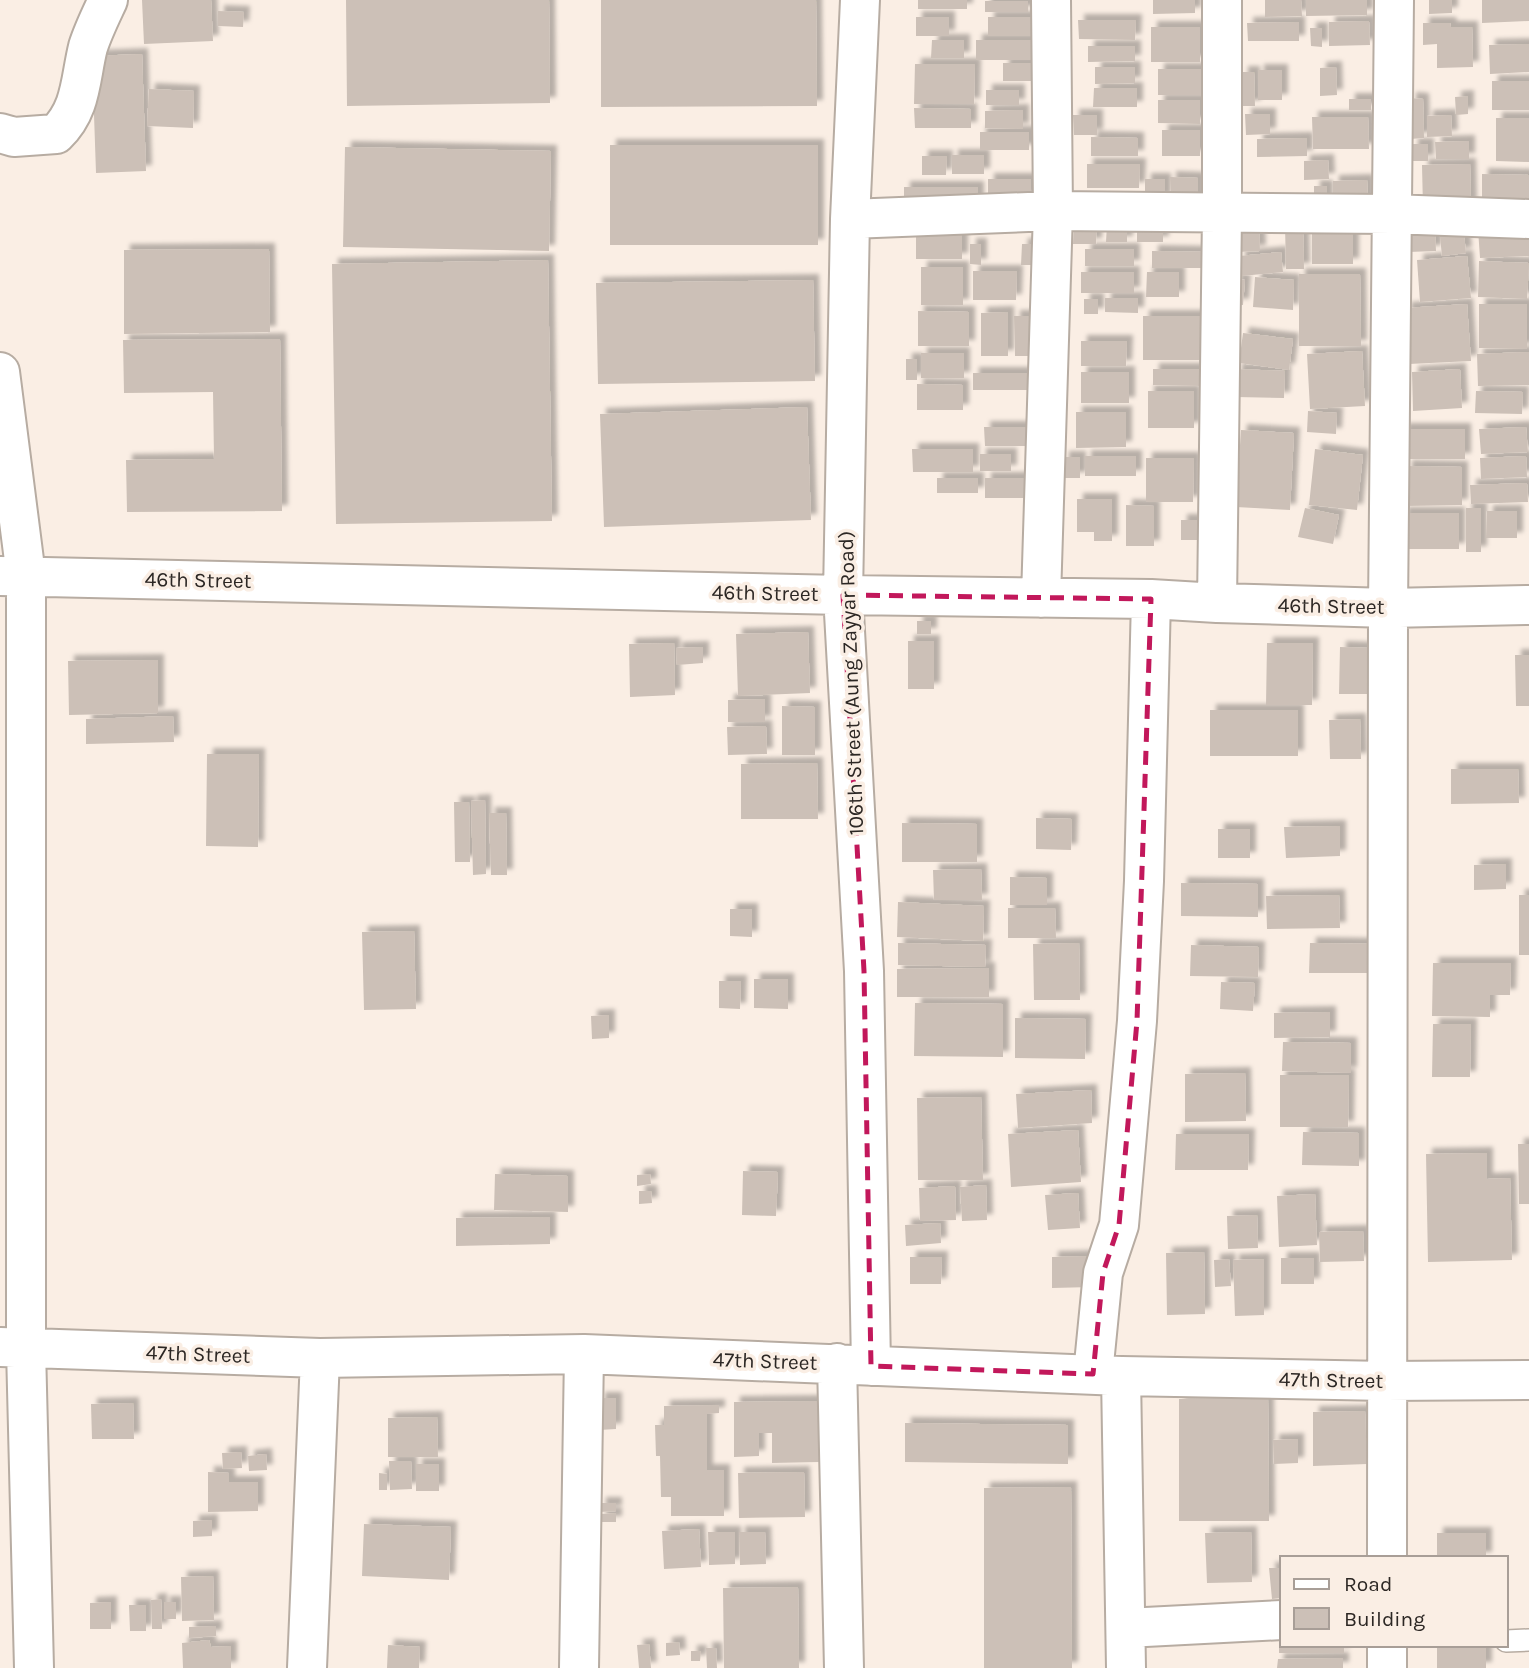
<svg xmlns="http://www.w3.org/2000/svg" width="1529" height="1668" font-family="Karla,sans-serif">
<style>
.building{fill:#ccc0b7;filter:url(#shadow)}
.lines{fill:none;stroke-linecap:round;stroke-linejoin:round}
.service-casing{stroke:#b7aca2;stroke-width:24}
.minor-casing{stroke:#b7aca2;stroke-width:42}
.service{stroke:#fff;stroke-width:21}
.minor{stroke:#fff;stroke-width:38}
.marked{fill:none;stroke:#c2185b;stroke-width:5;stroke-dasharray:14 9;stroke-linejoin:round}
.labels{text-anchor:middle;stroke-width:7;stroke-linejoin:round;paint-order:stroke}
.street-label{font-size:21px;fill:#2c2724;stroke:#faeee4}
</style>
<defs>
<filter id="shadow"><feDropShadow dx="6" dy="-6" stdDeviation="2" flood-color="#0004"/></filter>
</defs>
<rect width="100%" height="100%" fill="#faeee4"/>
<path class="building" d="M142 0H211L213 41 144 44Z
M346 0H549L550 103 347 106Z
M601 0H816L817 106 601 107Z
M918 0H967V9H918Z
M1153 0H1195V13L1153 14Z
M1265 0H1301L1302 16 1265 17Z
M1306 0H1367V15L1306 16Z
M1429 0H1452V13L1429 14Z
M1482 0H1529V21L1482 23Z
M985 1H1028V12H985Z
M218 11 244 12 243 27 218 26Z
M916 17H949V36H916Z
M988 17H1032V36H988Z
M1078 20H1136L1135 40 1079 39Z
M1369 21 1370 45 1329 46V22Z
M1299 22V41H1248L1247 23Z
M1423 23H1450L1451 27H1472L1473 67 1437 68V44L1423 45Z
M1151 27H1200V62H1151Z
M1310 28H1322V47L1311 46Z
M932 40H964V58H931Z
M976 40H1032V60H976Z
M1529 44V72L1490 74 1489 45Z
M1088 46H1135V61L1088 62Z
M142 54 146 171 96 173 92 56Z
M1003 63H1037V81H1003Z
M915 64H975L974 104H914Z
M1095 67H1135V83L1095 84Z
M1336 67 1337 95 1320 96V68Z
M1158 69H1201V95H1158Z
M1258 70H1282V100H1258Z
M1242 72H1254L1255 106H1242Z
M1492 81H1529V110H1492Z
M1094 88H1137V107H1093Z
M149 89 194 91 193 128 147 126Z
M986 90H1019V105H986Z
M1468 96V114L1456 115 1455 97Z
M1410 98 1423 99 1424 138 1410 139Z
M1349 99H1371V110H1349Z
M1158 100H1200V124L1158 123Z
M914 108 971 109V128H915Z
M1023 110V129L985 128V111Z
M1245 114H1270V134L1246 135Z
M1073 115H1097V135H1074Z
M1451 115 1452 136 1427 137V116Z
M1312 117H1368L1369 149H1313Z
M1496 118H1529V162L1496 161Z
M1162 130H1200V156H1162Z
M980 132H1029V150H980Z
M1091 137 1138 138V156H1091Z
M1307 138V156L1257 157V139Z
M1469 141V159H1436L1435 142Z
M1412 144H1428V161H1412Z
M610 145H818V245H610Z
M345 147 551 151 549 251 343 247Z
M952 155H984V174H952Z
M922 156H947L946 175H922Z
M1328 160 1329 179 1304 180V161Z
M1087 164H1140L1139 188H1087Z
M1470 164 1471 208H1423L1422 165Z
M1482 174 1529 175V210L1482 209Z
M1170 177 1198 178V205H1171Z
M988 179H1031V199L988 198Z
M1145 179H1165V200H1145Z
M1367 180 1368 205H1333V181Z
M1314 186H1327V204H1314Z
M904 187H978V204H904Z
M1137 222H1163V242H1137Z
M1074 223H1097L1096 244H1073Z
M1107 223H1127V242H1106Z
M1236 224H1259L1260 251 1237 252Z
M1463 225 1466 253 1442 256 1439 227Z
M916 226H962V259H916Z
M1285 226H1303L1304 269H1286Z
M1529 228V256L1480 258 1478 229Z
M1435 229 1436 251 1408 252 1407 231Z
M1312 233H1353V264H1312Z
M970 244H981V265L970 264Z
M1022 244H1035V265H1021Z
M269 249 270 332 124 334V250Z
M1085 249H1134V266H1085Z
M1152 251 1205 252 1204 268H1152Z
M1281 252 1283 272 1241 276 1239 256Z
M1467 256 1471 298 1420 302 1417 260Z
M548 260 552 521 336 524 332 264Z
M1479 261 1529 263 1527 299 1478 297Z
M921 267H963V305H921Z
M973 271H1017L1016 300H973Z
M1081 272H1134V293H1081Z
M1147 272H1179V297H1146Z
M1299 274H1360L1361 346H1299Z
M1255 277 1294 280 1293 310 1253 307Z
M1235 279 1245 280 1243 305 1233 304Z
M813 280 815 381 598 384 596 283Z
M1105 298H1138V313L1105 312Z
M1084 299H1098V314H1084Z
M1467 304 1471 361 1409 364 1405 308Z
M1479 304H1527V349L1479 348Z
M918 311 969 312V346H918Z
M1008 312V356H981V313Z
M1014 316H1032L1031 356H1015Z
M1143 316H1200L1201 360H1143Z
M1243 333 1293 339 1289 370 1239 363Z
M280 339 282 511 127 512 126 460 214 459 213 392 124 393 123 340Z
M1081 341H1127L1126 366H1081Z
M1362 351 1365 406 1310 409 1307 354Z
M1529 352V385L1478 386 1477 354Z
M921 353H964V378H921Z
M906 359H917V380H906Z
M1153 369H1201V386L1153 385Z
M1236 369 1285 371 1284 398 1236 397Z
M1460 369 1462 408 1413 411 1412 372Z
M1081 372H1129V403H1081Z
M973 373H1031V390H973Z
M917 384 963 385V410H917Z
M1148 391H1194V428H1148Z
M1476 391 1523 392 1522 414 1475 413Z
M807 407 811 520 604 527 600 414Z
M1308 411 1337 413 1336 434 1307 432Z
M1076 412H1126V447L1076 448Z
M984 427H1026V446H985Z
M1526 427 1528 452 1481 454 1479 429Z
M1402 429H1465V459H1402Z
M1241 430 1294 433 1290 510 1236 507Z
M912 449H973V472H913Z
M1315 449 1363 455 1357 510 1309 505Z
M980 454H1011V471H980Z
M1085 456H1136V476H1085Z
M1526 456 1527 477 1481 479 1480 458Z
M1063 457H1080V478H1063Z
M1146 458H1194L1193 502H1146Z
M1406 466 1462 467V505L1406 506Z
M937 478H978V493H937Z
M985 478H1029L1028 498H985Z
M1527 483 1528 502 1471 504 1470 485Z
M1077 499H1112V541H1094V532H1077Z
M1126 505 1154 506V546H1126Z
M1305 508 1339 515 1333 544 1298 537Z
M1466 508H1481V552H1466Z
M1487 511H1517V538H1486Z
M1402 513H1459V549H1401Z
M1181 520H1199L1198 540H1181Z
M917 621H931V634H917Z
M808 632 810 693 738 696 736 634Z
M908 641H934V689H908Z
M674 643 675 695 630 697 629 644Z
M1267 643H1313L1312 705H1266Z
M703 647V663L677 665 676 648Z
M1340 647 1369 648 1368 694H1339Z
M1515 655H1529V706H1516Z
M158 660V713L69 715 68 661Z
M765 699V722H728V700Z
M782 706 815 707V755H782Z
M1210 710H1298V756H1210Z
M173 716 174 742 86 744V719Z
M1360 719 1361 759H1330L1329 720Z
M766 726 767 754 728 755 727 727Z
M207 754H259L258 847 206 846Z
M817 763 818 819H741V764Z
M1451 769H1518L1519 803 1451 804Z
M485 800 486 874 473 875 471 801Z
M454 802H469L470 862H455Z
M489 813H506L507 875H491Z
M1036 818 1072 819 1071 850 1036 849Z
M902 823 977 824V862H902Z
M1340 826V856L1286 858 1284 827Z
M1218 829H1250V858H1218Z
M1506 864V889L1474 890V865Z
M981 869 982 900H934L933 870Z
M1010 877 1047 878V905H1010Z
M1181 883 1258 884V917L1181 916Z
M1339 895 1340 928 1267 929 1266 896Z
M1519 895H1529V955H1519Z
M898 902 984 906 983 941 897 937Z
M1008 908H1055L1056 938H1008Z
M730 909H752V937L730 936Z
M414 931 416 1009 364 1010 362 932Z
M898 943 986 945 985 967 898 965Z
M1079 943 1080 1000H1034L1033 944Z
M1310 943 1371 944V973H1309Z
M1191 945 1259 947 1258 977 1190 976Z
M1433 963H1511L1510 995H1490V1017L1432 1016Z
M989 968V997H897V969Z
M754 979H788V1009L754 1008Z
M719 981H741L740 1009 719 1008Z
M1221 982 1255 983 1253 1011 1220 1009Z
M915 1003 1003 1004V1057L914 1056Z
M1330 1012V1037L1274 1038V1013Z
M609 1015V1038L592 1039 591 1016Z
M1015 1018 1086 1019 1085 1059 1015 1058Z
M1433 1024H1471L1470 1077H1432Z
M1283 1042 1351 1043V1073L1282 1071Z
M1245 1073 1246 1121 1185 1122V1074Z
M1280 1075H1349L1348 1127H1280Z
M1091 1090 1092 1123 1018 1128 1016 1094Z
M981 1097 983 1180H918L917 1098Z
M1078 1130 1081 1182 1011 1187 1008 1134Z
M1303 1132 1359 1133V1166L1302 1165Z
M1176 1134H1249L1248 1170H1175Z
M1518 1144H1529V1204H1519Z
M1487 1153V1179L1510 1178 1512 1260 1428 1262 1426 1154Z
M743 1171 778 1172 776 1216 742 1215Z
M495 1174 568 1176V1212L494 1210Z
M650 1174 651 1184 637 1186V1175Z
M986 1185 987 1220 962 1221 960 1187Z
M955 1186 956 1220 920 1221 919 1188Z
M639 1191H651L652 1203 639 1204Z
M1078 1193 1080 1228 1048 1230 1045 1195Z
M1315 1194 1317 1245 1279 1247 1277 1196Z
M1257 1215 1258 1248 1228 1249 1227 1216Z
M550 1217V1244L456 1246V1218Z
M940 1223 941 1243 906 1246 905 1225Z
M1363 1231 1364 1261 1320 1262 1319 1232Z
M1204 1252 1205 1314 1167 1315 1166 1253Z
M1091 1256 1092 1287 1052 1288V1257Z
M910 1257H942L941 1284H910Z
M1281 1258H1314V1284H1281Z
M1229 1259 1231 1286 1215 1287 1214 1260Z
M1264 1259V1315L1235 1316 1233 1260Z
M599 1398H616V1429L599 1430Z
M1268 1398 1269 1521H1179V1399Z
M818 1401 819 1462 772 1463V1433H759V1456L734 1457V1402Z
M133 1403 134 1439H92L91 1404Z
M719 1405V1413L707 1414V1470H724V1516H671V1497H661L660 1456H656L655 1425H664V1406Z
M1365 1411 1367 1464 1313 1466V1412Z
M437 1417 438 1457H388V1418Z
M905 1423 1068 1425V1464L905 1462Z
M1298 1439V1463L1274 1464 1273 1440Z
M241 1452 242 1468 223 1469 222 1453Z
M266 1454 267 1470 249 1471 248 1456Z
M389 1461H411L412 1489 390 1490Z
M416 1464H439V1491H416Z
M208 1472 229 1473V1482H258V1511L208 1512Z
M804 1472 805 1517 739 1518 738 1473Z
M379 1473 387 1474V1490H379Z
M1071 1487 1072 1668H984V1488Z
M600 1503H616V1511L600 1512Z
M616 1513V1522H600V1514Z
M212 1520V1536L193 1537V1521Z
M364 1524 451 1527 449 1580 362 1576Z
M699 1529 701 1567 664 1569 662 1531Z
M708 1532H735V1564L709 1565Z
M739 1532H765L766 1564 740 1565Z
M1251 1532 1252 1582 1207 1583 1205 1533Z
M1437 1533H1486V1558H1437Z
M1269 1568H1282V1598L1272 1599Z
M213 1576 214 1620 182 1621 181 1577Z
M798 1587 799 1668H724L723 1588Z
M161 1599 162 1629H152L151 1600Z
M111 1602V1629H90V1603Z
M164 1602H176V1619H164Z
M129 1605H146V1631H130Z
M1279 1622H1282V1645H1344V1653H1279Z
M216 1626V1636L189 1638V1627Z
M209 1640 211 1647 231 1646V1668H183L182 1643Z
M679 1642 680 1655 666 1656V1643Z
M649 1644 651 1668H639L637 1645Z
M388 1645 420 1647 419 1668H387Z
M1437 1645H1486V1668H1437Z
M706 1648H716L717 1668H707Z
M691 1651H701L700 1661H691Z
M1343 1658V1668H1277L1278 1659Z"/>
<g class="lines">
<g class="service-casing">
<path id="service" d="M1506 1641 1529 1640"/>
</g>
<g class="minor-casing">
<path id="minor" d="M860 0 850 219 843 595 864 971 871 1366
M0 133 14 137 56 134C82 109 80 79 88 47 93 31 101 15 108 0
M850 219 1053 211 1391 214 1529 219
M0 372 26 576V1349L34 1668
M0 576 843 595 1151 599 1217 603 1388 608 1529 605
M1041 598 1053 211 1051 0
M1217 603 1222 214V0
M0 1347 320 1358 584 1354 1121 1376 1386 1381 1529 1380
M837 1363 844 1668
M1093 1374 1103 1273 1119 1225 1137 1021 1144 881 1151 599
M1121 1376 1126 1668
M1387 1558 1388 608 1394 0
M1126 1628 1282 1620
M307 1668 320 1358
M579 1668 584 1354
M1387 1668V1645"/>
</g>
<use href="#service" class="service"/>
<use href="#minor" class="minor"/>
</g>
<path class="marked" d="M843 595 1151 599 1137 1021 1119 1225 1103 1273 1093 1374 871 1366 864 971Z"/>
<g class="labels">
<g class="street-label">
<text transform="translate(198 580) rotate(1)" y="7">46th Street</text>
<text transform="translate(765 593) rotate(1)" y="7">46th Street</text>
<text transform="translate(1331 606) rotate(1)" y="7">46th Street</text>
<text transform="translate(851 683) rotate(-92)" y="7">106th Street (Aung Zayyar Road)</text>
<text transform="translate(198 1354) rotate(2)" y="7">47th Street</text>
<text transform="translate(765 1361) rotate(2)" y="7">47th Street</text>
<text transform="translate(1331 1380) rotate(1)" y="7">47th Street</text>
</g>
</g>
<rect x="1280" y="1556" width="228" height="91" fill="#faeee4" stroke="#a89e97" stroke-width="2"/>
<rect x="1294" y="1579" width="35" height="10" fill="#ffffff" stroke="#a89e97" stroke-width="2"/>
<text x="1344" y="1591" font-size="21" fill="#2c2724">Road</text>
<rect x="1294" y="1608" width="35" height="21" fill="#ccc0b7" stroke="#a89e97" stroke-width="2"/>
<text x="1344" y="1626" font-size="21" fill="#2c2724">Building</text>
</svg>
